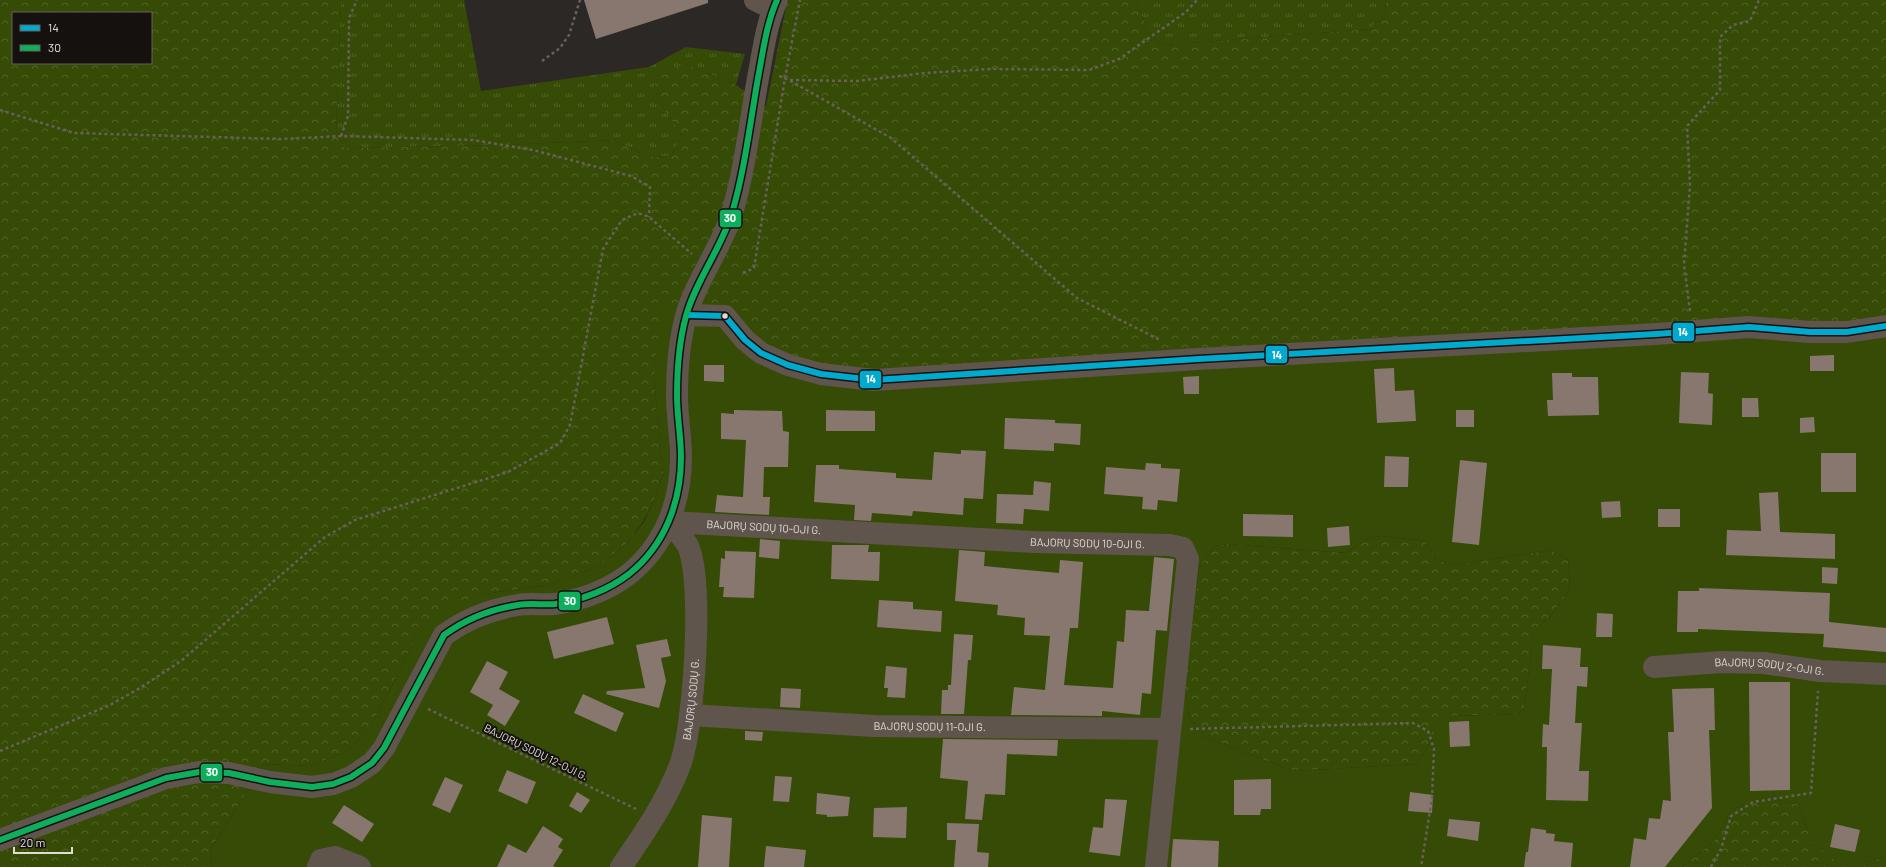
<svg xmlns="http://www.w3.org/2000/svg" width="1886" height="867" font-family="Barlow,sans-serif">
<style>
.grass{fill:url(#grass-tufts)}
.forest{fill:url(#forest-crowns);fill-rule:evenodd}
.garden{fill:#364b05;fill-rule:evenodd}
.building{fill:#87776e}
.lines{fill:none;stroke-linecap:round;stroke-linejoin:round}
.path{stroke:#68605b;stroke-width:2.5;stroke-dasharray:3 3;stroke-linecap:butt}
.street{stroke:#5f554d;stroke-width:22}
.bus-1-casing{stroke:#15110f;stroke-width:9}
.bus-2-casing{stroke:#15110f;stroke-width:9}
.bus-1{stroke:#00a9ce;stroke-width:6}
.bus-2{stroke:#0daf5c;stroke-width:6}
.bus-dot{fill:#e1dbd8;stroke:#15110f;stroke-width:1.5}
.labels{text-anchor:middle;stroke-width:4;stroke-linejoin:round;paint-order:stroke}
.street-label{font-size:11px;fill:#e1dbd8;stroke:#15110f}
.line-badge{stroke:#15110f;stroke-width:1.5}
.badge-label{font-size:11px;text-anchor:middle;font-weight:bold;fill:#fff}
</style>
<defs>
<pattern id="grass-tufts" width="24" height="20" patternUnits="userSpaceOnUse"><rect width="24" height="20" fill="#364b05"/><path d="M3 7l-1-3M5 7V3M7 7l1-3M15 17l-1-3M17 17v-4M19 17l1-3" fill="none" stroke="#536429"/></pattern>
<pattern id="forest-crowns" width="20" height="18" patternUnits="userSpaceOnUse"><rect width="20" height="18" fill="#364b05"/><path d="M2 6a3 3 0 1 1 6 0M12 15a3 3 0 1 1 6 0" fill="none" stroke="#536429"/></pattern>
</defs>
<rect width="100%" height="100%" fill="#2c2825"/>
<path class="grass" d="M341 0H464L481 91 649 67 686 47 745 54 736 85 685 64 654 87 659 101 682 136 671 156 649 157 614 140 502 145 345 148 336 131Z
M1137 0H1386C1386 13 1380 22 1369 29L1164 45 1148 34Z"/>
<path class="forest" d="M0 0H341L336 131 345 148 502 145 614 140 649 157 671 156 682 136 659 101 654 87 657 75 685 64 736 85 766 106 786 7 789 0H1137L1148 34 1164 45 1369 29C1380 22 1386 13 1386 0H1886V320L654 381 663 473 656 496 643 522 626 544 597 567 548 585 484 594 417 635 370 729 346 752 310 766 264 764 211 849 212 867H0ZM13 13H151V63H13Z
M1381 536 1424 541 1437 560 1453 565 1551 550 1568 560 1570 589 1550 617 1534 631 1524 708 1518 714 1449 716 1440 720 1426 750 1416 764 1293 771 1205 737 1189 717 1185 688 1199 567 1215 546 1227 544 1346 553 1369 538Z
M1768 798 1797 804 1813 843 1865 862 1886 857V867H1682L1714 841 1732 809Z"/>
<path class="garden" d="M661 307 748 311 755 336 792 360 873 373 1886 320V857L1865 862 1838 863 1813 843 1797 804 1768 798 1732 809 1714 841 1682 867H212L211 849 264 764 310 766 346 752 370 729 417 635 448 606 484 594 548 585 597 567 626 544 644 522 656 496 663 474 654 381ZM1381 536 1424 541 1437 560 1453 565 1551 550 1568 560 1570 589 1550 617 1534 630 1524 708 1518 714 1449 716 1439 720 1426 750 1416 764 1293 771 1205 737 1189 717 1185 688 1199 567 1215 546 1227 544 1346 553 1369 538Z"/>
<path class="building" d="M584 0H708V3L596 39Z
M1834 355V371H1810V356Z
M704 365H724V382L704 381Z
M1394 368 1395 391 1414 390 1416 421 1377 423 1374 369Z
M1681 372 1709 373 1708 393 1713 394 1712 425 1679 423Z
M1552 373H1572V377H1598L1599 415 1548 416 1547 400H1553Z
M1199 376V394H1184L1183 377Z
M1742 398H1758L1759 417H1742Z
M734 410 782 411 783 431 789 432 788 467H764L763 497H770L769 515 715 512 717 495 743 497 746 440 721 439V413L734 414Z
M826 410 875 411V431H826Z
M1456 410H1474V427H1456Z
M1814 417 1815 432 1800 433V418Z
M1005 418 1055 420V423L1081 424 1080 445 1054 443V451L1004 449Z
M961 450 986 451 983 499 964 498 963 515 913 511 912 516 872 513 871 521 854 520 855 505 814 502 816 465H839V469L896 473V478L932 480 934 452 961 454Z
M1821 453H1856V492H1821Z
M1385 456 1409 457 1408 487H1384Z
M1460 460 1487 463 1479 545 1452 542Z
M1146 463 1161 464V468L1180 469 1177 502 1158 500 1157 510 1142 509 1143 497 1104 494 1106 467 1145 470Z
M1034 481 1051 483 1049 511 1024 509 1023 524 996 523 997 494 1033 495Z
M1778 492 1780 532 1835 534V559L1726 555 1727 530 1761 531 1759 493Z
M1620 501 1621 517 1602 518 1601 502Z
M1658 509H1680V527H1658Z
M1243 514 1293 515V537L1243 536Z
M1349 526 1350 545 1328 547 1327 528Z
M760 539 780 541 779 559 759 557Z
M832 545H869L868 552H880L879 581 831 579Z
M959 550 985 552 984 566 1059 573 1060 560 1083 562 1078 628H1070L1064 685 1113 688 1117 641 1124 642 1126 610 1149 611 1154 557 1174 559 1167 631 1156 630 1151 694 1142 693 1140 715 1102 711V716L1011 715 1014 687 1045 690 1050 636 1024 635 1025 618 997 615 998 605 955 601Z
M725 551 756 552 754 598 723 597 724 587H719L721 558 725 559Z
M1822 567 1838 568 1837 584 1822 583Z
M1699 588 1830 593 1829 622 1886 628V652L1823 647 1824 634 1698 629V632H1677L1678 591H1699Z
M879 600 913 602V609L942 611 941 632 877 627Z
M1597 613 1613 614 1612 637H1596Z
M607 617 614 644 554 659 547 632Z
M954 634 973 635 971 660H968L964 714H941L942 690H948V685H951Z
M667 639 671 656 661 658 666 681 659 708 606 694 607 691 645 688 636 645Z
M1543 645 1581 648 1580 667H1588L1587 687 1577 686 1575 723H1582L1579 771H1589L1588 801 1546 800 1547 747H1542L1543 724 1549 725 1552 669H1542Z
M487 661 508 672 499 689 520 701 505 726 487 715 493 705 470 692Z
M886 666 907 668 905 698 887 697 888 688H884Z
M1749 682H1790V790L1750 791Z
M781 688 801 689 800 708 780 707Z
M1714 688 1715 730H1709L1712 808 1665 867H1630L1634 838 1646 840 1649 818 1660 819 1663 800 1671 801 1668 732H1674L1672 689Z
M583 694 624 713 616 732 574 713Z
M1469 721 1470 746 1450 747 1449 722Z
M745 731 763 732 762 741 745 740Z
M943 739 1058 740 1057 756 1007 754 1005 795 985 794 982 820 965 819 968 781 940 778Z
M507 770 536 782 527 804 498 791Z
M775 776 792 777 789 802 773 801Z
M445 777 463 785 450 813 432 805Z
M1271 779V809H1261L1260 815H1234V780Z
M577 792 590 800 581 813 569 806Z
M1410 792 1433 795 1432 813 1408 811Z
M817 793 850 797 848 816 827 817V815L816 814Z
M1105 799 1127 800 1120 856 1089 852 1093 827 1103 828Z
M344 805 374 824 362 842 332 823Z
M907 807 906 838 873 837 874 808Z
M702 815 732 818 729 867H698Z
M1449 819 1480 822 1478 841 1447 836Z
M947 823 979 824 977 852 989 853 988 867H954L956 840H947Z
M1835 824 1860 830 1855 852 1830 847Z
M543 826 563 839 558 847 563 850 553 866 556 867H497L508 844 526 853Z
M1531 828 1546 830V833L1555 834 1554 841 1573 843 1571 867H1524L1526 852H1528Z
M1173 839 1219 841 1218 867H1171Z
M766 846 806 850 804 867H764Z"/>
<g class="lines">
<path class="path" d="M542 61 560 48 569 35 580 0
M779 76 789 80 891 138 1077 298 1160 340
M790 80 857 81 925 73 990 69 1089 70 1119 59 1186 12 1197 0
M0 110 74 133 281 139 341 136 473 140 533 150 631 176 650 187 649 217
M341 136 348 116 349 18 357 0
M743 273 754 268 785 78 800 0
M1690 311 1684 264 1690 185 1687 126 1720 90V37L1733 25 1750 21 1759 0
M428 709 636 809
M1190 729 1413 723 1428 731 1434 749 1432 798 1421 867
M0 751 110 705 140 688 181 661 325 537 355 520 508 472 560 443 570 425 603 249 622 220 638 213 649 217 692 254
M1711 867 1721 849 1731 816 1753 802 1811 793 1818 691"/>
<g class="street">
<path d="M755 0 773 9"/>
<path d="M687 315 725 316 745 340 761 353 788 365 821 374 874 380 1198 359 1656 334 1749 327 1810 332H1847L1886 326"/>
<path id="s1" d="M670 522 1034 542 1170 545 1183 548 1188 559 1156 867"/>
<path id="s2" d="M1654 667 1722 662 1764 663 1820 671 1886 674"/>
<path id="s3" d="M690 715 874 726 1169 729"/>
<path d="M0 840 166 778 199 772 229 773 270 782 312 787 333 784 351 777 372 763 384 748 444 635C466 619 492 609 518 605 530 603 543 605 555 604 581 600 608 590 629 574 665 545 681 502 681 457 681 437 677 416 677 396 677 370 679 342 686 316 696 280 721 249 732 213 745 169 750 123 758 78 763 52 766 25 777 0"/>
<path d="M318 867 321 860 335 857 360 867"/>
<path id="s4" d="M621 867C643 835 666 802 680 765 694 728 704 582 688 546 684 538 675 530 670 522"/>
</g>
<g class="bus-1-casing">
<path id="bus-1" d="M687 315 725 316 745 340 761 353 788 365 821 374 874 380 1198 359 1656 334 1749 327 1810 332H1847L1886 326"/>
</g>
<g class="bus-2-casing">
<path id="bus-2" d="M0 840 166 778 199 772 229 773 270 782 312 787 333 784 351 777 372 763 384 748 444 635C466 619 492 609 518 605 530 603 543 605 555 604 581 600 608 590 629 574 665 545 681 502 681 457 681 437 677 416 677 396 677 370 679 342 686 316 696 280 721 249 732 213 745 169 750 123 758 78 763 52 766 25 777 0"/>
</g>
<use href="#bus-1" class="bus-1"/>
<use href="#bus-2" class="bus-2"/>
</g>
<circle class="bus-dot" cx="725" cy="316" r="3.5"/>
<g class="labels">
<g class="street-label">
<text dy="4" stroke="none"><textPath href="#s1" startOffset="94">BAJORŲ SODŲ 10-OJI G.</textPath></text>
<text dy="4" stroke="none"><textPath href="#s1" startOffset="418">BAJORŲ SODŲ 10-OJI G.</textPath></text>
<text dy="4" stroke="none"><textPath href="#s2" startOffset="116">BAJORŲ SODŲ 2-OJI G.</textPath></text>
<text dy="4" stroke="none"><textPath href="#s4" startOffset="185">BAJORŲ SODŲ G.</textPath></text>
<text dy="4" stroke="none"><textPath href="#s3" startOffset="240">BAJORŲ SODŲ 11-OJI G.</textPath></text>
<text transform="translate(536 752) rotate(26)" y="4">BAJORŲ SODŲ 12-OJI G.</text>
</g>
</g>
<g class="line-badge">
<rect x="719" y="209" width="23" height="19" rx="4" fill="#0daf5c"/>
<rect x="1672" y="322" width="23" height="20" rx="4" fill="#00a9ce"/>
<rect x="1265" y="345" width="23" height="19" rx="4" fill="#00a9ce"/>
<rect x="859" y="370" width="23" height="19" rx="4" fill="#00a9ce"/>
<rect x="558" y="591" width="23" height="20" rx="4" fill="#0daf5c"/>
<rect x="200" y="763" width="23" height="19" rx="4" fill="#0daf5c"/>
</g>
<g class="badge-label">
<text x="730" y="222">30</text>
<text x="1683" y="336">14</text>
<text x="1277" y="359">14</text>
<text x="871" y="383">14</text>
<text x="570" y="605">30</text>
<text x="212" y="776">30</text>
</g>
<rect x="12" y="12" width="140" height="52" fill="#15110f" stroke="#67625f"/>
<rect x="20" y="25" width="20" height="6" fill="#00a9ce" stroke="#67625f"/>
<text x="48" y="32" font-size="12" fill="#e1dbd8">14</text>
<rect x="20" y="45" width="20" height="6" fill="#0daf5c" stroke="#67625f"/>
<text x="48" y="52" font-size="12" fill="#e1dbd8">30</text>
<path d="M14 847v6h58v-6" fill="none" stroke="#e1dbd8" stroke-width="2"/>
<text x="20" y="847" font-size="12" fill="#e1dbd8" stroke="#15110f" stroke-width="3" paint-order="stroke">20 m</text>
</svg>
